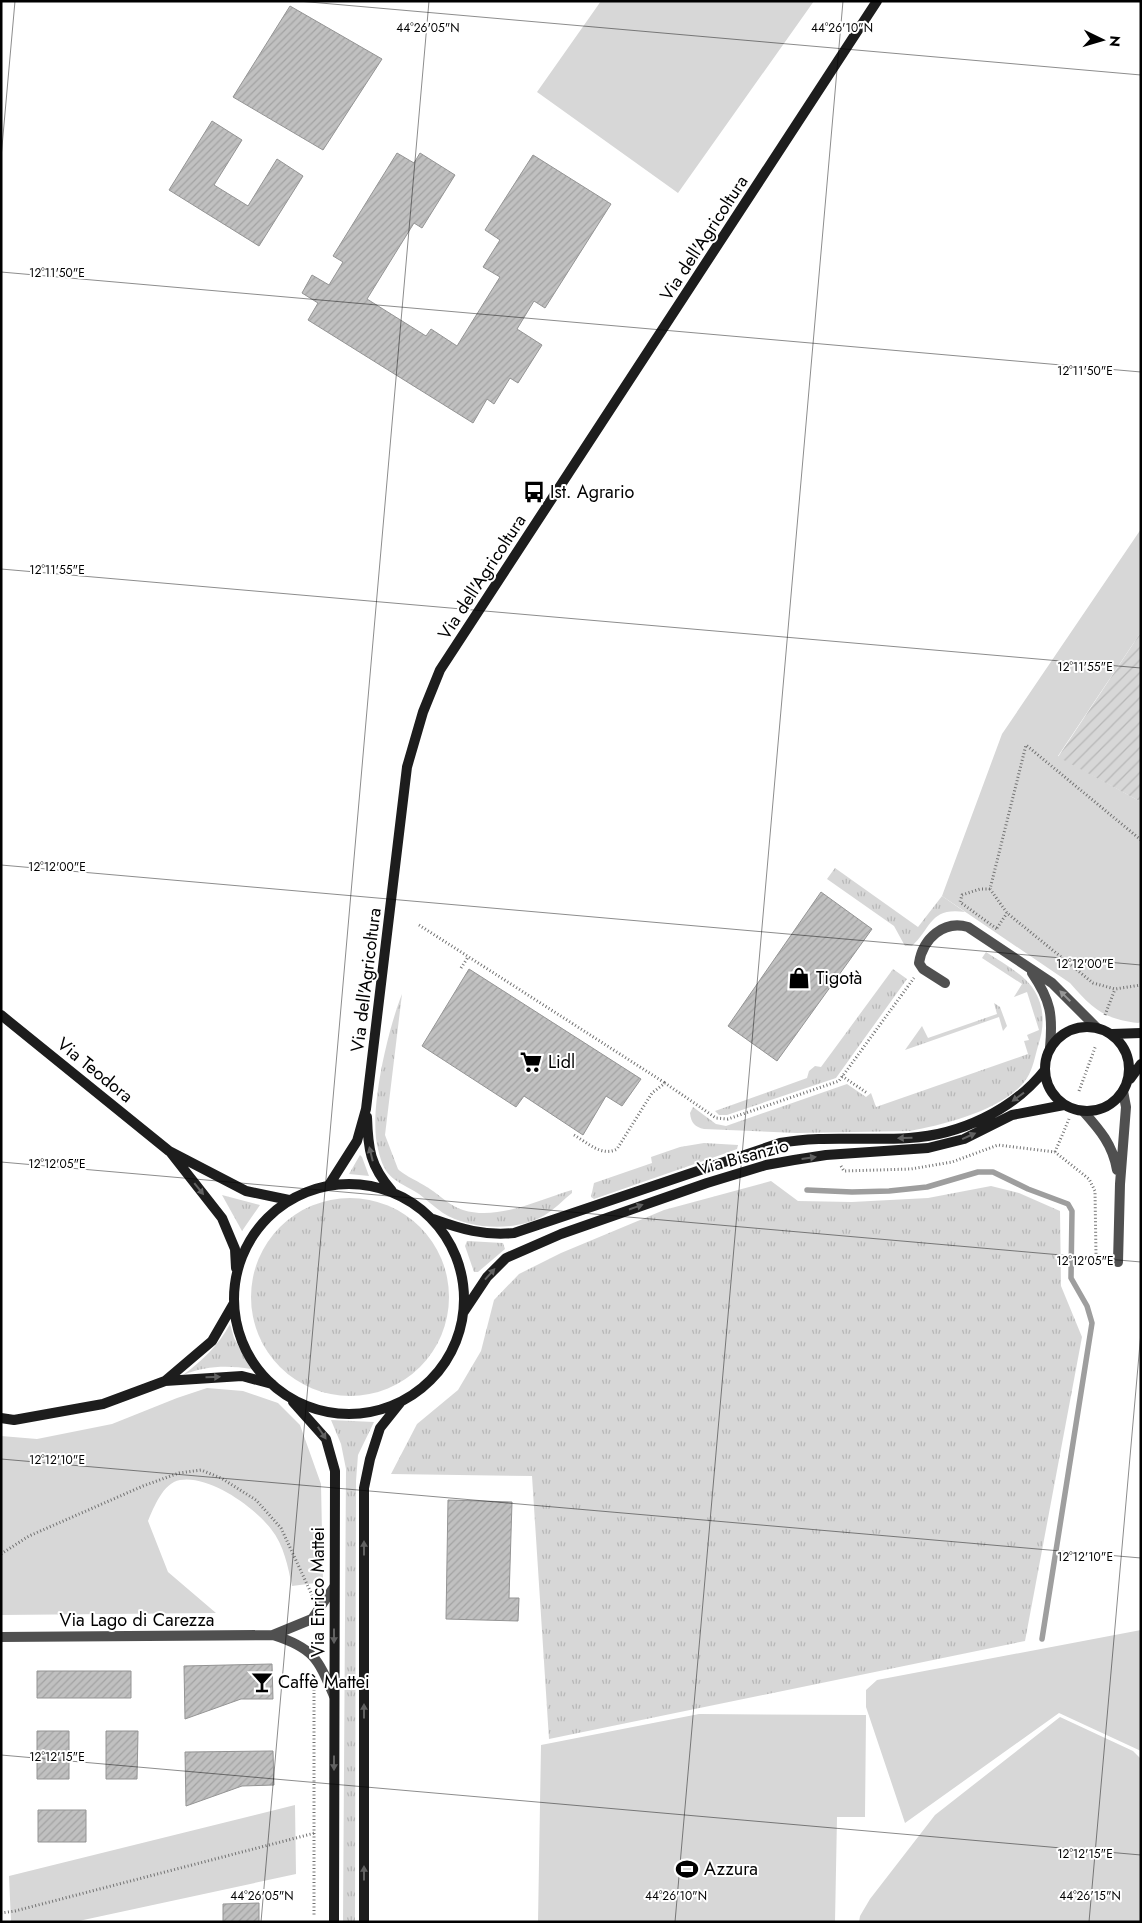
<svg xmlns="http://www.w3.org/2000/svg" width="1142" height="1923" font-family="Jost,sans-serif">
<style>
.grass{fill:url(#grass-tufts)}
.park{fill:#d7d7d7}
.garden{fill:url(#garden-furrows)}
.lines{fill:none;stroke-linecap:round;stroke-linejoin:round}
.stream{stroke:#9e9e9e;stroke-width:5.5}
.building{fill:url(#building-hatch);stroke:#949494}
.path{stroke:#727272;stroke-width:3;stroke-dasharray:1 2.5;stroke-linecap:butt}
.street{stroke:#505050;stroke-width:10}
.secondary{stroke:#1d1d1d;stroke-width:10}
.oneway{fill:#969696}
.oneway2{fill:#616161}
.ticks{fill:none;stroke:#000;stroke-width:1;stroke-opacity:0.45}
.labels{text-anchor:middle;stroke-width:4;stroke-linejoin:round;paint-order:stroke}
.street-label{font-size:18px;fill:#000;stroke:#fff}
.poi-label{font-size:18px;fill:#000;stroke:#fff;text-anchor:start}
.ticks-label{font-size:12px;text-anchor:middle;fill:#000;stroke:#fff;stroke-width:4;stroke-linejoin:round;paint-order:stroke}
</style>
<defs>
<pattern id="grass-tufts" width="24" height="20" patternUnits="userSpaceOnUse" patternTransform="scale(1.25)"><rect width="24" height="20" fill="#d7d7d7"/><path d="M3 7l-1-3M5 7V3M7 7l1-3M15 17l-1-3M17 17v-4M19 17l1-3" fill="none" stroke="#b7b7b7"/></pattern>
<pattern id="garden-furrows" width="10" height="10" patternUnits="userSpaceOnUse" patternTransform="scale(1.25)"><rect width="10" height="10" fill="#d7d7d7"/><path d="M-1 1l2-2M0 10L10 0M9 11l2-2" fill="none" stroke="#b7b7b7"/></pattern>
<pattern id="building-hatch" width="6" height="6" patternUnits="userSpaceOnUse" patternTransform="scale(1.25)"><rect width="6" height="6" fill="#c0c0c0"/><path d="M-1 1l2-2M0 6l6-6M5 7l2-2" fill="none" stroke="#a3a3a3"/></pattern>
</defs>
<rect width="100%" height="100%" fill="#fff"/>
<path class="grass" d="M835 868 918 927 942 896 965 912C930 907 932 927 912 946H905L894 926 827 879Z
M986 952C1001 962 1022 973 1032 987 1045 1005 1045 1026 1038 1046 1035 1056 1033 1069 1027 1078 1007 1109 944 1125 910 1131L797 1133 704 1129C695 1127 691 1123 690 1113L693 1107 716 1124 726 1126 847 1084 866 1097 871 1093 876 1107 1028 1054 1024 1041 1029 1040 1027 1035 1039 1030 1027 992 1014 997 1022 984 982 958Z
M893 969 907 979 836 1078 727 1115H719L715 1111 807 1078 809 1071 815 1066 821 1067Z
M402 994 385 1135 398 1169C403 1175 422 1183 430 1189 441 1196 450 1206 463 1210 498 1221 538 1200 572 1190V1193C563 1200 555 1209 545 1215 517 1232 470 1230 443 1213 434 1207 427 1200 419 1194 395 1179 385 1180 378 1149 368 1113 388 1029 402 994Z
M994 1003 1000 1007 1007 1026 1003 1031 999 1017 905 1050 922 1026 928 1038 997 1014Z
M704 1143 738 1145 737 1149 729 1152 594 1199 591 1197 594 1183 652 1163 651 1157 680 1147Z
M360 1155 362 1157 369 1176 349 1174Z
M771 1181 798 1201 852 1202 928 1198 991 1186 1019 1193 1060 1211 1061 1286 1082 1337 1025 1641 549 1739 532 1476 391 1474 417 1424 458 1390 481 1351 494 1300 519 1274 561 1253 664 1210Z
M222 1195 260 1205 242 1231Z
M251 1297a99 99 0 1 1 198 0a99 99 0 1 1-198 0Z
M467 1241 503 1243 505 1249 478 1272H474L465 1246Z
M230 1324 234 1338 251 1369C227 1365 205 1366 183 1375 203 1360 218 1346 230 1324Z
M331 1420 374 1422 358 1455 356 1481 355 1922H343L346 1469 341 1444Z"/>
<path class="park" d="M601 1H814L678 193 537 92Z
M1141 529V632L1058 756 1141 802V1022L1138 1023C1103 1019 1092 1008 1070 983L942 896 1002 734Z
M207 1388 243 1391 278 1403 300 1425 321 1484 323 1582 292 1586C288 1567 284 1545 271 1529 254 1507 210 1475 180 1480 163 1483 154 1507 148 1521L168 1572 216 1613 1 1615V1436L37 1439 112 1424 177 1398Z
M1141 1630V1751L1059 1713 905 1823 866 1707V1690L877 1680Z
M699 1714 866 1715 865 1817H837L835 1922H538L541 1745Z
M1060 1717 1133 1751 1141 1759V1922H859L860 1916 870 1899 935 1815Z
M295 1805 296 1874 74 1922H11L9 1876Z"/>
<path class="garden" d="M1141 632V802L1058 757Z"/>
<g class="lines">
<path class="stream" d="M807 1190 852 1192 889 1191 927 1187 978 1172H993L1028 1189 1068 1204 1072 1211 1071 1278 1087 1306 1092 1323 1042 1639"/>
</g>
<path class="building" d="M290 6 382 59 323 150 233 97Z
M212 121 242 140 214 185 248 206 277 159 303 176 259 246 169 190Z
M397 153 414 163 420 153 455 175 422 228 414 223 367 299 426 336 431 329 457 346 500 277 483 267 500 240 485 230 533 155 611 204 545 308 534 301 517 329 542 345 518 383 510 378 494 404 487 399 473 423 308 320 318 303 302 293 312 275 329 285 343 262 333 256Z
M821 892 872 929 777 1061 728 1026Z
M469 969 641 1079 622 1106 606 1096 583 1135 524 1096 516 1107 422 1046Z
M448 1500 512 1502 509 1598H519L518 1621 446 1619Z
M272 1664 273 1699H241L185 1719 184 1666Z
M37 1671H131V1698H37Z
M37 1731H69V1779H37Z
M106 1731H138L137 1779H106Z
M273 1751 274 1785 242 1786 186 1806 185 1752Z
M38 1810H86V1842H38Z
M259 1903V1922H223V1904Z"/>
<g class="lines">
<path class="path" d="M1141 840 1026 745 990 889 1007 913 1093 983 1115 989 1141 985
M990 889H980L962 895 960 902 997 929
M419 925 665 1083
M997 928 1007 913
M461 968 468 957
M1105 1015 1115 989
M842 1076 867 1093
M1079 1091 1096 1045
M574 1135C588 1143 602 1157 617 1149L652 1093 665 1083 716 1118 728 1119 839 1081 914 978
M1055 1152 1069 1119
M841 1166 844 1171 911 1169 952 1162 998 1145 1055 1152 1089 1179 1095 1191 1096 1256
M1 1554 29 1536 143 1486 179 1473 201 1470 221 1478 256 1500 281 1528 312 1595
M314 1686V1916
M1 1913 15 1911 315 1833"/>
<path class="street" d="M1032 973C1051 1001 1053 1015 1050 1048
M945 983 923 969 919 963C923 938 944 920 968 927L1052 983 1096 1027
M1083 1111C1100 1130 1113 1145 1117 1170
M1118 1262 1120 1184 1126 1107 1123 1091
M273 1635 312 1619 334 1587
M1 1637 273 1635C314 1648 318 1659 334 1696"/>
<path class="secondary" d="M1 1015 169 1151 246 1191 289 1200
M1045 1069a42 42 0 1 1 84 0a42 42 0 1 1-84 0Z
M1112 1034 1141 1033
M1130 1079 1141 1064
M367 1117C368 1149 370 1166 392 1191
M171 1153 222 1218 235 1249 236 1268
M234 1299a115 115 0 1 1 230 0a115 115 0 1 1-230 0Z
M329 1185 357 1141 366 1109 407 767 423 712 440 670 877 1
M433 1219C461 1229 484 1236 514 1233L780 1143C822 1135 865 1141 909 1138 959 1135 1012 1111 1044 1071
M463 1313 487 1277 506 1258 561 1234 707 1183 766 1165 794 1160 826 1155 928 1148 964 1139 1012 1115 1064 1105
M165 1381 212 1341 234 1303
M293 1402 326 1439 335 1471 334 1922
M1 1418 14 1420 103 1404 165 1381 242 1376 272 1384
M364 1922V1488L370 1459 380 1428 400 1403"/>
</g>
<defs><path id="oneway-solid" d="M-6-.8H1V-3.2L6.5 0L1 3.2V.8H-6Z" transform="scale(1.25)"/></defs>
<use class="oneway" href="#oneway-solid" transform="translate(1065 996) rotate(-135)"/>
<g class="oneway2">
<use href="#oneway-solid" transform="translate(1018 1097) rotate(144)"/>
<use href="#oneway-solid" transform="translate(969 1136) rotate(-24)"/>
<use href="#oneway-solid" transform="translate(905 1138) rotate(178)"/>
<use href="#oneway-solid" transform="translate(371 1154) rotate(-104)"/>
<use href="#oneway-solid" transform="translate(809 1158) rotate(-8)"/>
<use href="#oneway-solid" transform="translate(199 1189) rotate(51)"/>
<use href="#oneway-solid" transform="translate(636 1207) rotate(-19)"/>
<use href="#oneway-solid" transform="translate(490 1274) rotate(-48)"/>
<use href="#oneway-solid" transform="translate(213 1377) rotate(-2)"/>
<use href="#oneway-solid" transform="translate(322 1433) rotate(56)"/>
<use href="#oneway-solid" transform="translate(364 1548) rotate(-90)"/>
<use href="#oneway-solid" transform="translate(334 1636) rotate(90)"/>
<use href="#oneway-solid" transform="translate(364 1711) rotate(-90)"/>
<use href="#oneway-solid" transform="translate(334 1763) rotate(90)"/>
<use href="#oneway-solid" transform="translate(364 1873) rotate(-90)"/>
</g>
<path class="ticks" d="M298 1 1141 75M1 158 15 1M1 272 1141 372M1 569 1141 668M1 865 1141 965M1 1162 1141 1262M1 1459 1141 1558M1 1755 1141 1855M261 1922 429 1M675 1922 843 1M1089 1922 1141 1332"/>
<defs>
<g id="bus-bare" transform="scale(1.725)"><path d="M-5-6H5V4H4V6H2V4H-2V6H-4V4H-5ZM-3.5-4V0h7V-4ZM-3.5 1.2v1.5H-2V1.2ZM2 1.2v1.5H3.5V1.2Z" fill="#000" stroke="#fff" stroke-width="2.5" paint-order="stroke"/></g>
<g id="shop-bare" transform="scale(1.725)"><path d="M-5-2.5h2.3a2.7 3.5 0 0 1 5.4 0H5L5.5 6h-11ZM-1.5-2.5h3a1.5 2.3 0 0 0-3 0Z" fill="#000" stroke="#fff" stroke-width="2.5" paint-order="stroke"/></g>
<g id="supermarket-bare" transform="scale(1.725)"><path d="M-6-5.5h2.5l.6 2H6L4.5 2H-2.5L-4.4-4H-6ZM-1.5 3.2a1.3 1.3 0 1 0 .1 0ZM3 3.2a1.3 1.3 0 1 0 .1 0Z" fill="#000" stroke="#fff" stroke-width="2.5" paint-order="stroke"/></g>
<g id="bar-bare" transform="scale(1.725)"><path d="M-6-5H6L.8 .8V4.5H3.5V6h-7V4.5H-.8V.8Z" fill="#000" stroke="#fff" stroke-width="2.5" paint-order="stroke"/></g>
<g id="stadium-bare" transform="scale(1.725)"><path d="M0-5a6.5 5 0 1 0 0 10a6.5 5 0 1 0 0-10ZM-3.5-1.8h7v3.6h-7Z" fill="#000" stroke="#fff" stroke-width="2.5" paint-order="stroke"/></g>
</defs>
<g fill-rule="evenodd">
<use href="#bus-bare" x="534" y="492"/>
<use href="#shop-bare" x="799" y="978"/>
<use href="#supermarket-bare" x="531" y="1062"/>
<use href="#bar-bare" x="262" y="1682"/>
<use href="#stadium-bare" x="687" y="1869"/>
</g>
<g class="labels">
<g class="street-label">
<text transform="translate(704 238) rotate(-57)" y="6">Via dell'Agricoltura</text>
<text transform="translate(482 577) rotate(-57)" y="6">Via dell'Agricoltura</text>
<text transform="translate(366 980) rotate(-83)" y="6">Via dell'Agricoltura</text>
<text transform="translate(95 1070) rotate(39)" y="6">Via Teodora</text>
<text transform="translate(743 1157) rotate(-15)" y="6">Via Bisanzio</text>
<text transform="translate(318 1592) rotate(-90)" y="6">Via Enrico Mattei</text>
<text x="137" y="1626">Via Lago di Carezza</text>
</g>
<g class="poi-label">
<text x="550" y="498">Ist. Agrario</text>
<text x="816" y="984">Tigotà</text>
<text x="548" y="1068">Lidl</text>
<text x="278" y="1688">Caffè Mattei</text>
<text x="704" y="1875">Azzura</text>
</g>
</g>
<g class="ticks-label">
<text x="428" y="32">44°26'05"N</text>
<text x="842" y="32">44°26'10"N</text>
<text x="57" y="277">12°11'50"E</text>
<text x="1085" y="375">12°11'50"E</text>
<text x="57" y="574">12°11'55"E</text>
<text x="1085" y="671">12°11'55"E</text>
<text x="57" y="871">12°12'00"E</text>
<text x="1085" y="968">12°12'00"E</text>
<text x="57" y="1168">12°12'05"E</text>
<text x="1085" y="1265">12°12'05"E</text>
<text x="57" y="1464">12°12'10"E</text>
<text x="1085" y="1561">12°12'10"E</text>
<text x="57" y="1761">12°12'15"E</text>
<text x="1085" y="1858">12°12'15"E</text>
<text x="262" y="1900">44°26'05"N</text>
<text x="676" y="1900">44°26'10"N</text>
<text x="1090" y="1900">44°26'15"N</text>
</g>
<rect width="1142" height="1923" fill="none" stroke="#000000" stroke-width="5"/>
<g transform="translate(1102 40) rotate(95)" stroke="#ffffff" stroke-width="4" paint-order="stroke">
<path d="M0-4L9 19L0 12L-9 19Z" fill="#000000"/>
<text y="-8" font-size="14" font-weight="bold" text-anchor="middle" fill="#000000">N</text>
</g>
</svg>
